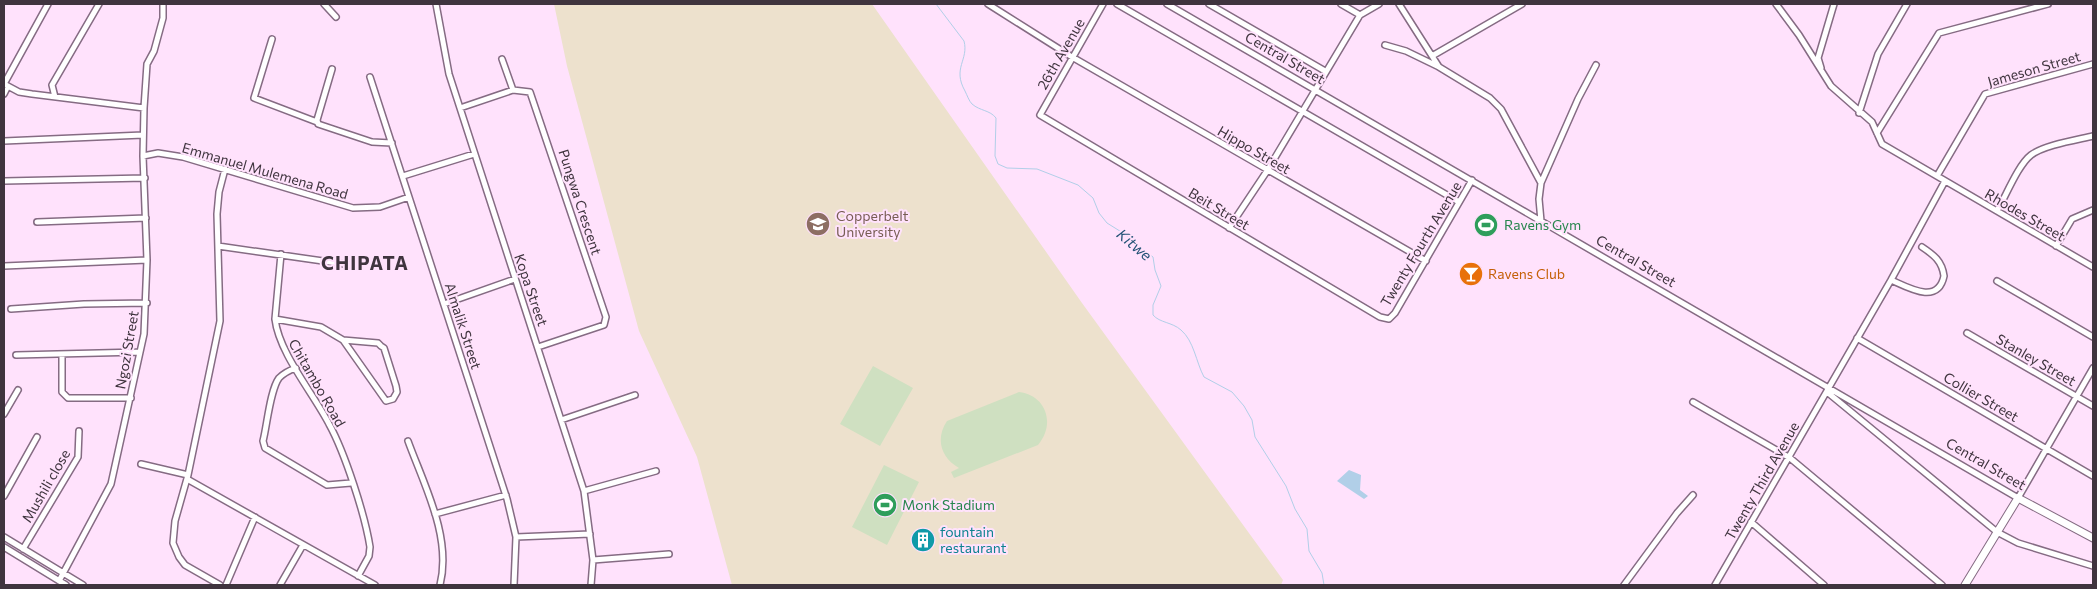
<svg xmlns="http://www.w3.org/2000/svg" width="2097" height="589" font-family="Commissioner,sans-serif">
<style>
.education{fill:#ede1cd}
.green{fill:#cfe0c1}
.water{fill:#b1cfe8}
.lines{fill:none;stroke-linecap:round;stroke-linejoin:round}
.stream{stroke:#b1cfe8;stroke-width:1}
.minor-casing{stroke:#856b83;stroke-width:8}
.major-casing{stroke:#856b83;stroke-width:9}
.minor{stroke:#fff;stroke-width:5}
.major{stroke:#fff;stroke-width:7}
.labels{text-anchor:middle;stroke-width:4;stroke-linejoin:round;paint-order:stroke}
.street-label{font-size:14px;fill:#3f343e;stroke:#ffe2fc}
.education-label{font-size:14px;fill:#785e54;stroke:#ffe2fc;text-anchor:start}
.leisure-label{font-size:14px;fill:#27864d;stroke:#ffe2fc;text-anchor:start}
.food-label{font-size:14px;fill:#c56008;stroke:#ffe2fc;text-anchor:start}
.culture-label{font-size:14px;fill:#0d838f;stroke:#ffe2fc;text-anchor:start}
.water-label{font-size:15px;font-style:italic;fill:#235276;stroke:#ffe2fc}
.district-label{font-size:19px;font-weight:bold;letter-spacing:1px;fill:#3f343e;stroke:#ffe2fc}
</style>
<rect width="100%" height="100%" fill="#ffe2fc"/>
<path class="education" d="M554 4H872L1082 303 1283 580 1281 585H732L697 457 639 331 567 66Z"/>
<path class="green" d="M873 366 913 388 880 446 840 424Z
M1019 392C1046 395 1056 424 1038 445L954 478 951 472 959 468C941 458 935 439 947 421Z
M884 465 919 482 887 545 852 527Z"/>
<path class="water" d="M1349 470 1361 475 1360 490 1368 496 1364 499 1337 481Z"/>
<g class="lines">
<path class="stream" d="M936 4 964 41C969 60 952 68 965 91 967 95 969 101 972 104 980 111 990 110 996 118L995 156 998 164 1007 168 1037 169 1078 185 1093 198 1099 213 1107 223 1123 233 1153 257 1155 270 1161 286 1153 305V315C1160 323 1172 322 1181 330 1194 341 1196 362 1204 377L1232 392 1244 406 1252 420 1255 437 1286 486 1295 509 1307 529 1309 551 1322 573 1324 585"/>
<g class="minor-casing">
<path id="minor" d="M324 4 336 17
M436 4 449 74 584 491 593 560 591 585
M988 4 1072 57 1426 261
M1103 4 1040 115 1380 317 1389 319 1395 313 1472 180
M1117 4 1459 202
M1167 4 2018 498 2093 368
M1209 4 1325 71
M1341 4 1360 15
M1399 4 1439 67 1490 98 1501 109 1541 183
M1776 4 1799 35 1831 86 1872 122 1882 144 2093 267
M272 39 254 98 317 122
M1385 45 1406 51 1439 67
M1432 56 1522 4
M502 59 513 90
M1821 68 1818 58 1834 4
M332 69 317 120 318 124 372 142 392 143
M370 77 507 499 516 537 514 585
M4 84 19 92 32 94 144 108
M4 84 48 4
M4 94 8 86
M55 97 52 85 99 4
M460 108 513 90 530 92 606 317 604 325 538 347
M1859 113 1878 54 1907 4
M1877 133 1939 33 2048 4
M4 141 143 135
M143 156 158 153 183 157 353 208 380 207 409 197
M403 176 474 154
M1937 176 1985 94 2093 64
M4 181 145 178
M1997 211C2006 196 2018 165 2031 155 2044 145 2076 140 2093 136
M1541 221 1539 199 1541 183 1578 99 1596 65
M37 222 146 218
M1229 228 1267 171 1360 15 1379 4
M218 246 351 265
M2056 246 2072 219 2093 210
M281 254 275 319C279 353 313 393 329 424 345 453 365 515 370 547L369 556 358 576
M4 266 147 260
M1891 280C1909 288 1938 305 1944 276 1942 261 1934 255 1922 247
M1997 281 2093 337
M444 304 515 279
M11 309 84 304 147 303
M275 319 321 327 343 340 386 401 393 399 397 392 396 386 384 348 381 346 378 343 343 340
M1967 333 2093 406
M1857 338 2093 476
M62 354V392L68 398H131
M16 355 140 352
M296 368C290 370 284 373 279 378 270 390 267 426 263 441L265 448 327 485 351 483
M1827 392 1997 532 2018 543 2093 566
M1693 402 1790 458 1942 585
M4 414 18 390
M561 420 635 395
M408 441C424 485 452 537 440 585
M141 464 188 475
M187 479 375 585
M584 491 656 471
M4 496 37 437
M435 514 506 495
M1751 522 1824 585
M4 537 83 585
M516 537 590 534
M4 547 66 585
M23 549 78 457 79 431
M593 560 669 554
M59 581 111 484 144 334 147 260 143 156 144 108 147 64 154 51 163 18V4
M220 585 185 565 179 557 173 543 175 521 188 475 220 321 217 214 219 192 225 169
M226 585 255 517
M280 585 303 545
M1624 585 1677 513 1693 495
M1715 585 1891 280 1945 181"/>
</g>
<g class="major-casing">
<path id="major" d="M1965 585 2018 498 2093 538"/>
</g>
<use href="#minor" class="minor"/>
<use href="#major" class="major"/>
</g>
<defs>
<g id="university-disc" transform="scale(1.25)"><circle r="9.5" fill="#8d6e63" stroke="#ffe2fc"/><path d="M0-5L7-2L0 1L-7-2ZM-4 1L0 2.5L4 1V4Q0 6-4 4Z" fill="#fff"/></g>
<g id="stadium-disc" transform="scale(1.25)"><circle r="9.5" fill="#2e9e5b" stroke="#ffe2fc"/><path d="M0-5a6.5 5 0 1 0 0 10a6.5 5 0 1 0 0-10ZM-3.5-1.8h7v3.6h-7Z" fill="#fff"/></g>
<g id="bar-disc" transform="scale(1.25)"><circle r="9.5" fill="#e8710a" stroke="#ffe2fc"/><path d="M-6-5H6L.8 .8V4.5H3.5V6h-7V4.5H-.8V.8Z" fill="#fff"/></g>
<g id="building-disc" transform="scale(1.25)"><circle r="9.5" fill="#0f9aa8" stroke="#ffe2fc"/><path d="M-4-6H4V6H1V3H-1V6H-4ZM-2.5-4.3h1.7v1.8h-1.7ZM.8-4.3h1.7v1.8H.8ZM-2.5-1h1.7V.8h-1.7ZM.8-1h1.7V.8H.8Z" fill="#fff"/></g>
</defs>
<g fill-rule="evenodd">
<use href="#university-disc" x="818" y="224"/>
<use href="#stadium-disc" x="1486" y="225"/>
<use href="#bar-disc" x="1471" y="274"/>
<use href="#stadium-disc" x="885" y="505"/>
<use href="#building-disc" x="923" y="540"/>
</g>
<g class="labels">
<g class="street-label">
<text transform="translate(1061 54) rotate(-60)" y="5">26th Avenue</text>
<text transform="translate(1285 58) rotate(30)" y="5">Central Street</text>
<text transform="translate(2034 69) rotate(-16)" y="5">Jameson Street</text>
<text transform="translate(1254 150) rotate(30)" y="5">Hippo Street</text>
<text transform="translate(265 171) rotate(16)" y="5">Emmanuel Mulemena Road</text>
<text transform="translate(580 202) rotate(72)" y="5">Pungwa Crescent</text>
<text transform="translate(1219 209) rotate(31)" y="5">Beit Street</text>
<text transform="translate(2025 215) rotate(30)" y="5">Rhodes Street</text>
<text transform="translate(1421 244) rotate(-59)" y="5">Twenty Fourth Avenue</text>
<text transform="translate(1636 261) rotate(30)" y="5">Central Street</text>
<text transform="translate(531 290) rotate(71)" y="5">Kopa Street</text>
<text transform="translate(463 326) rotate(72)" y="5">Almalik Street</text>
<text transform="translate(127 350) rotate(-80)" y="5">Ngozi Street</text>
<text transform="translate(2036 360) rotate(30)" y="5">Stanley Street</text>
<text transform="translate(317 383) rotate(60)" y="5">Chitambo Road</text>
<text transform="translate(1981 397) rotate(30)" y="5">Collier Street</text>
<text transform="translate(1986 464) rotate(30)" y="5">Central Street</text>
<text transform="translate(1762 481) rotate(-60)" y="5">Twenty Third Avenue</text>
<text transform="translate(46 486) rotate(-60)" y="5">Mushili close</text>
</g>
<g class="education-label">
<text x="836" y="221">Copperbelt<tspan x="836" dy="16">University</tspan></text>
</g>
<g class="leisure-label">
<text x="1504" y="230">Ravens Gym</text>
<text x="902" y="510">Monk Stadium</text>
</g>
<g class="food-label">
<text x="1488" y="279">Ravens Club</text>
</g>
<g class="culture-label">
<text x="940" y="537">fountain<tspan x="940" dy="16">restaurant</tspan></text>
</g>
<g class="water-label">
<text transform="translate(1134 245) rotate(40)" y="5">Kitwe</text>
</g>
<g class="district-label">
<text x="365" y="270">CHIPATA</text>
</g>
</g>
<rect width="2097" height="589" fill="none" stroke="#3f343e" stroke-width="10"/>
</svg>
